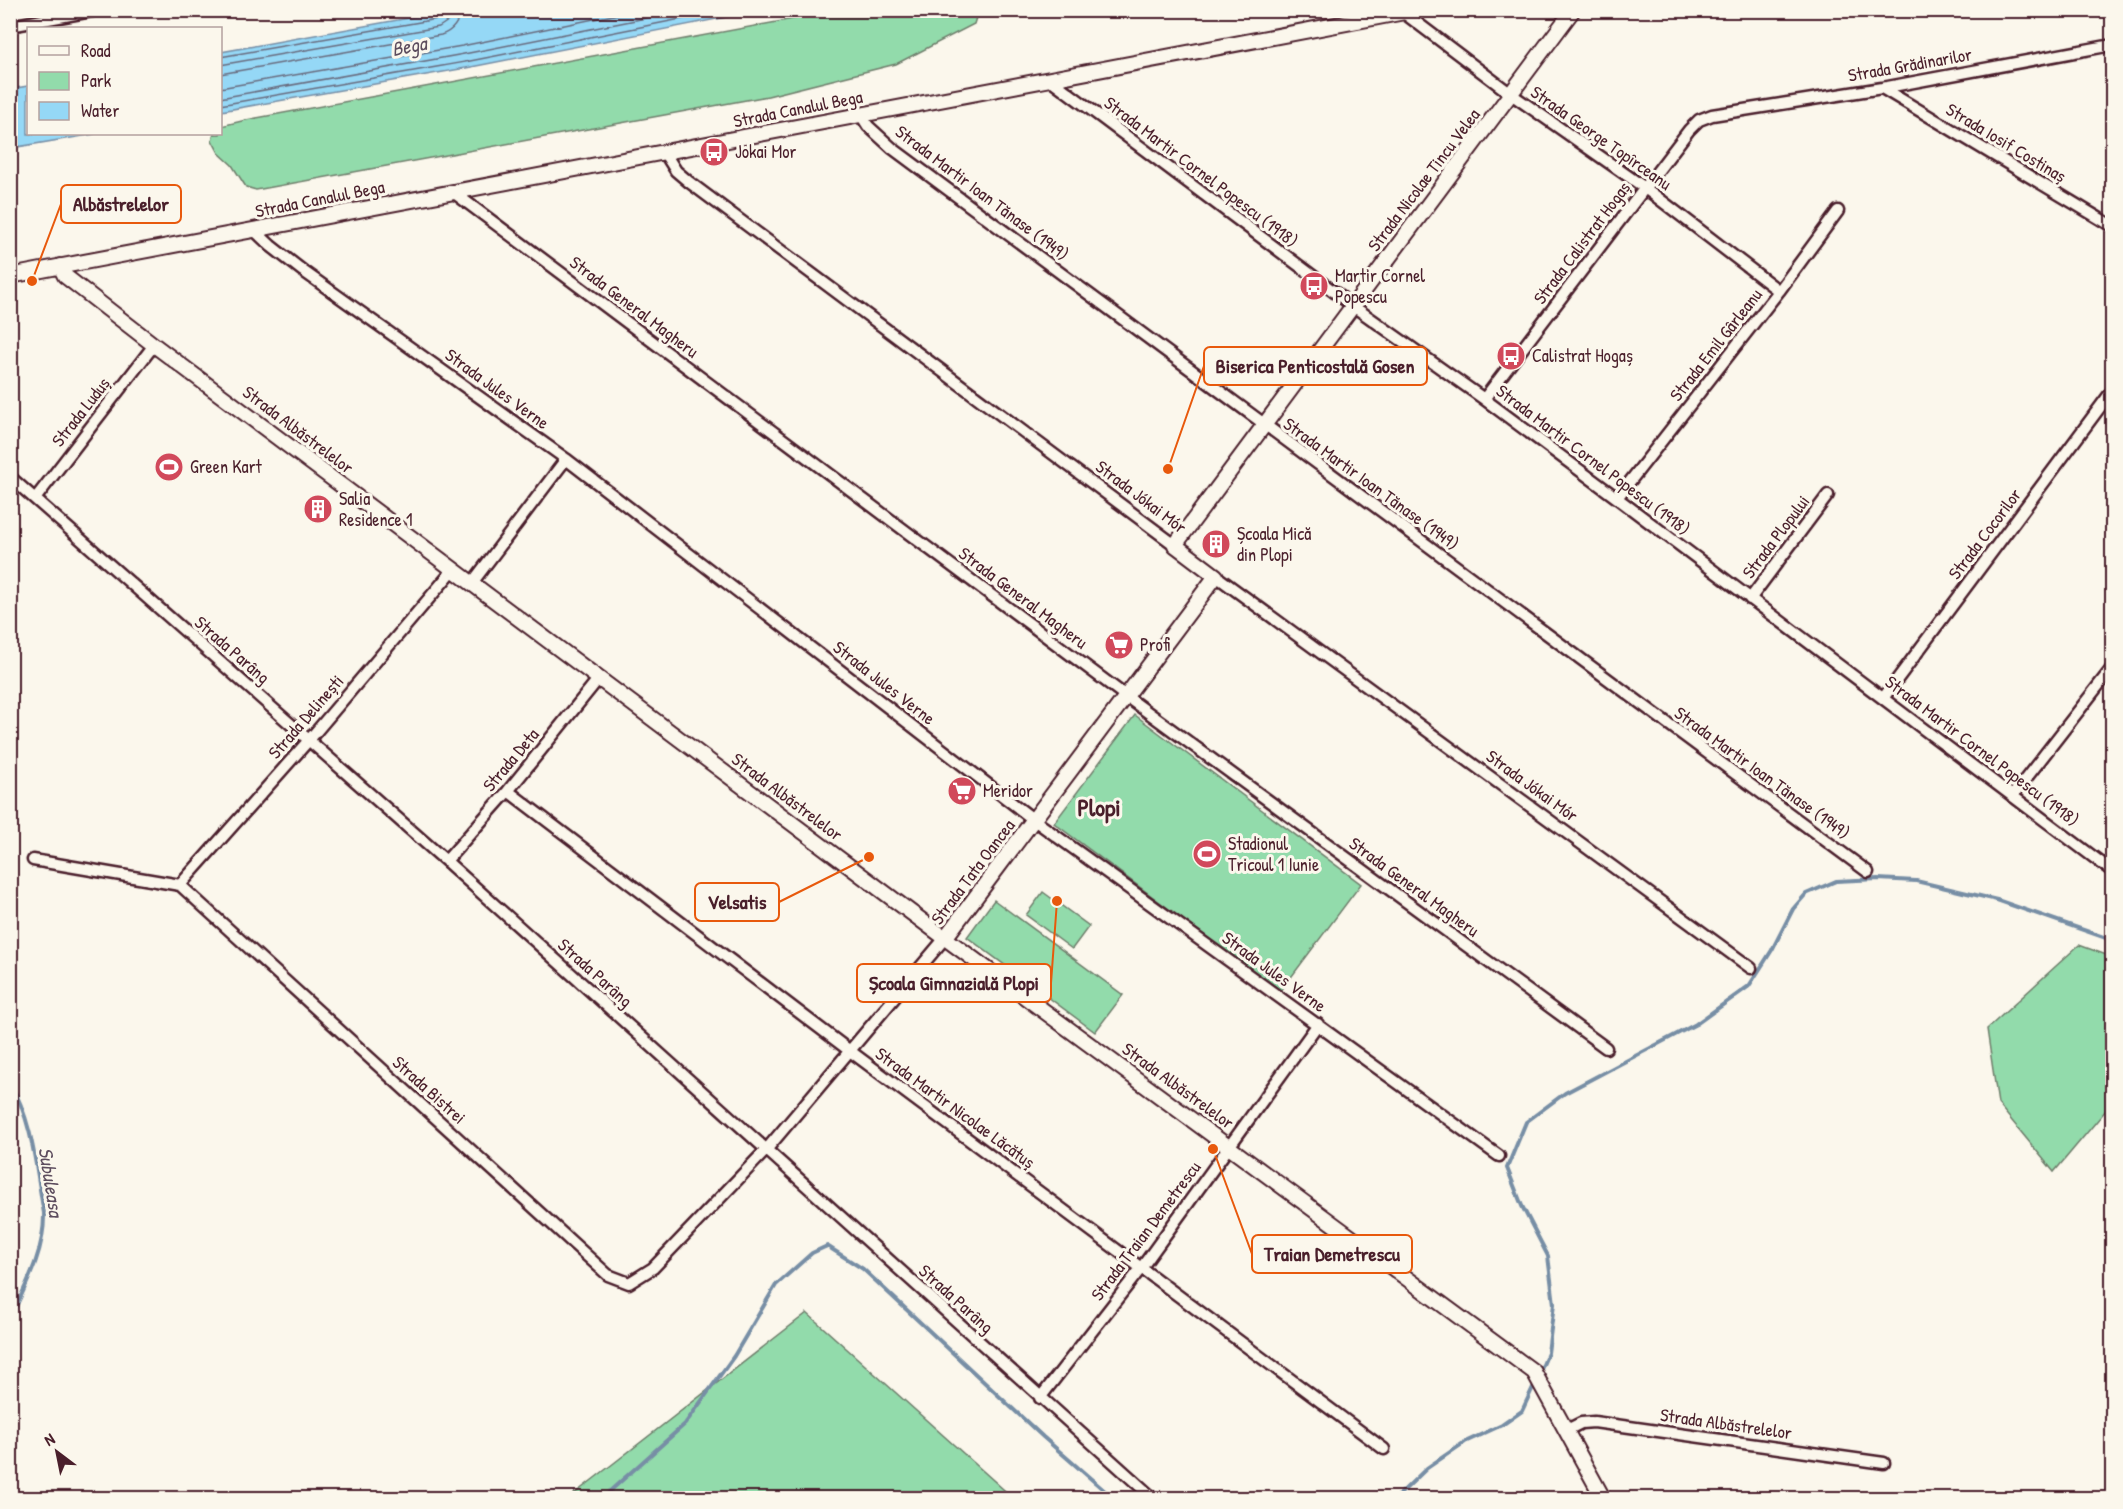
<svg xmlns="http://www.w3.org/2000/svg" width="2123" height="1509" font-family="'Patrick Hand',sans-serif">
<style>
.green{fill:#92dbab;stroke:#6e7d6b;stroke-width:1.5}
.water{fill:#95d8f6;stroke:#778ea5;stroke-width:1.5}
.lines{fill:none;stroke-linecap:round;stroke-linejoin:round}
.shore{stroke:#68697c;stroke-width:1.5}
.stream{stroke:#778ea5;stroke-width:4}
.minor-casing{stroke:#4a1f2b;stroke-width:15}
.tertiary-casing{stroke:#4a1f2b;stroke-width:18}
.minor{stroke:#fbf7ec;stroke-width:10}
.tertiary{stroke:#fbf7ec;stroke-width:14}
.labels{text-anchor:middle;stroke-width:6;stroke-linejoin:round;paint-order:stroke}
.street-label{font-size:18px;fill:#4a1f2b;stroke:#fbf7ec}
.poi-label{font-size:18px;fill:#4a1f2b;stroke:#fbf7ec;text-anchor:start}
.water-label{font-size:20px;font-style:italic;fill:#5d4d5e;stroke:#fbf7ec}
.district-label{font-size:24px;font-weight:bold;fill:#4a1f2b;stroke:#fbf7ec}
.leader{fill:none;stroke:#e8590c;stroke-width:2}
.callout-dot{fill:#e8590c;stroke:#fbf7ec;stroke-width:2}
.callout{fill:#fbf7ec;stroke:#e8590c;stroke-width:2}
.callout-label{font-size:20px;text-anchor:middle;font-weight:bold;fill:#4a1f2b}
</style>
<rect width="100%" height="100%" fill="#fbf7ec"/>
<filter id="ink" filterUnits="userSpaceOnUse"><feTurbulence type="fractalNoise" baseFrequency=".0167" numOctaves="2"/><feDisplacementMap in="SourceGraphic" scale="12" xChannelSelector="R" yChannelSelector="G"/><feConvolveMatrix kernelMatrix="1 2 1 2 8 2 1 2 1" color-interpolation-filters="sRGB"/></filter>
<g filter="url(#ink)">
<path class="green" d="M842 10 978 11 974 24 896 64 768 96 256 190 246 187 232 165 219 153 212 140 214 134H220L221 126 246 120Z
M1135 715 1361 884 1280 992 1054 823Z
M1043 892 1089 926 1072 949 1026 915Z
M994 900 1123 995 1095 1032 967 937Z
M2079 945 2112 957V1103L2054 1172 1998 1104 1987 1029Z
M807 1313 1013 1498H569L587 1484Z"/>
<path class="water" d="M453 10H758V11L466 68 221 111V52Z
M28 86V134H95L11 148V89Z"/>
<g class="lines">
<path class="shore" d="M220 57 437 19 442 16 443 10
M220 65 439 27 448 21 451 10
M220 74 441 35C453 31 459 23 460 10
M220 88 462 46 638 10
M220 98 464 54 686 10
M220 105 465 62 726 10"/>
<path class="stream" d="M10 1083C33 1121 36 1170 44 1213 45 1251 26 1285 10 1319
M1539 1374 1548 1353 1554 1304 1548 1256 1522 1206 1507 1168 1526 1122 1565 1093 1696 1024 1749 986 1772 950 1793 909 1806 894 1836 881 1878 879 1916 881 1997 900 2112 940
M605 1498 610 1491 685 1424 734 1356 776 1285 812 1253 827 1246 863 1269 1043 1437 1113 1498
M1396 1498 1427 1468 1465 1442 1502 1425 1522 1411 1535 1383"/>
<g class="minor-casing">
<path id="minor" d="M1404 13 1511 94 1645 188 1779 291
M10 26 97 10
M1050 79 1353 306 1484 399 1617 498 2112 871
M1882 88 2112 226
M861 115 868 126 892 148 1868 872
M664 152 676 171 689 182 1175 545
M453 192 1127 697 1606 1048
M254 230 271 246 303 271 566 459 1034 820 1499 1156
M1484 399 1689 130 1699 120 1712 115 1882 88 2112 45
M10 477 446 861 1153 1498
M1617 498 1779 291 1838 211
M35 499 154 345
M1216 576 1751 968
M472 583 566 459
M1750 599 1828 495
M1884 697 2112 391
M508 791 850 1051 1384 1449
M2013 795 2112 668
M33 860 180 885 608 1275 629 1283 653 1268 766 1150 945 938
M446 861 508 791 599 678
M180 885 309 740 454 569
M1040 1398 1142 1267 1318 1024
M1565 1431 1581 1423 1594 1422 1884 1463"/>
</g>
<g class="tertiary-casing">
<path id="tertiary" d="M60 266 65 276 154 345 945 938 1534 1372 1603 1498
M10 276 1415 10
M945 938 1216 576 1175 545 1573 10"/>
</g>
<use href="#minor" class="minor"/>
<use href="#tertiary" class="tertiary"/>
</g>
</g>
<defs>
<g id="bus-disc" transform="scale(1.5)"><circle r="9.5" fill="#d1495b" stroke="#fbf7ec"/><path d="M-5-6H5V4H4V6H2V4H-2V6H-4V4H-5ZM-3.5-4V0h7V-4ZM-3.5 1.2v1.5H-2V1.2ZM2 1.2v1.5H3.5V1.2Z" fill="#fff"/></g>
<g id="stadium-disc" transform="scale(1.5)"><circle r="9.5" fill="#d1495b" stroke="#fbf7ec"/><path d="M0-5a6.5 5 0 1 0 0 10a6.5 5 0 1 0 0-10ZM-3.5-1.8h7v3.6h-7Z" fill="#fff"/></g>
<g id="building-disc" transform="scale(1.5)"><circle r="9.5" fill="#d1495b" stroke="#fbf7ec"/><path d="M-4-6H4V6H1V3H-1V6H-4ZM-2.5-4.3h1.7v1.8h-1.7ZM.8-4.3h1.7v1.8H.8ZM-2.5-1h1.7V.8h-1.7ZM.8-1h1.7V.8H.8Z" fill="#fff"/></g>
<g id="supermarket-disc" transform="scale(1.5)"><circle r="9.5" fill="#d1495b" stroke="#fbf7ec"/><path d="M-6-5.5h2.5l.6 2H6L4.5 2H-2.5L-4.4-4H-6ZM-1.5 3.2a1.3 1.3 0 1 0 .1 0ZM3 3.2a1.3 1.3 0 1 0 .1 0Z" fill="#fff"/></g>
</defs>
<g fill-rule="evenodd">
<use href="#bus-disc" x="714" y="152"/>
<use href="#bus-disc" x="1314" y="286"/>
<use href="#bus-disc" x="1511" y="356"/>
<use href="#stadium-disc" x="169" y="467"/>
<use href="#building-disc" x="318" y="509"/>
<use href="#building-disc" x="1216" y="544"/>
<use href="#supermarket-disc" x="1119" y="645"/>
<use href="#supermarket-disc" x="962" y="791"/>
<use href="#stadium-disc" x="1207" y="854"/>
</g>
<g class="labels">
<g class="street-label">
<text transform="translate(1910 65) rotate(-10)" y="6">Strada Grădinarilor</text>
<text transform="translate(798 109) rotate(-11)" y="6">Strada Canalul Bega</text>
<text transform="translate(1601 138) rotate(35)" y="6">Strada George Topîrceanu</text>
<text transform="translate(2006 143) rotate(31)" y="6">Strada Iosif Costinaș</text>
<text transform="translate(1201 172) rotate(37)" y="6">Strada Martir Cornel Popescu (1918)</text>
<text transform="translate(1424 180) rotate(-53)" y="6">Strada Nicolae Tincu Velea</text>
<text transform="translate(982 193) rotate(37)" y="6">Strada Martir Ioan Tănase (1949)</text>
<text transform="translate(320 199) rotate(-11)" y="6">Strada Canalul Bega</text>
<text transform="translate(1582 243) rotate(-53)" y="6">Strada Calistrat Hogaș</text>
<text transform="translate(634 307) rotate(37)" y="6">Strada General Magheru</text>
<text transform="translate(1716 345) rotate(-52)" y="6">Strada Emil Gârleanu</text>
<text transform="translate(497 389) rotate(36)" y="6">Strada Jules Verne</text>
<text transform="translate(81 412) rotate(-52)" y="6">Strada Luduș</text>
<text transform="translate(298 430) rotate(37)" y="6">Strada Albăstrelelor</text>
<text transform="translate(1593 460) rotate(37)" y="6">Strada Martir Cornel Popescu (1918)</text>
<text transform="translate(1371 484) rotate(36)" y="6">Strada Martir Ioan Tănase (1949)</text>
<text transform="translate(1141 497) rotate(37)" y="6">Strada Jókai Mór</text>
<text transform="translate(1985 534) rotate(-53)" y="6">Strada Cocorilor</text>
<text transform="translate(1776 537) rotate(-53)" y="6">Strada Plopului</text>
<text transform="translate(1023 598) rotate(37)" y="6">Strada General Magheru</text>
<text transform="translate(232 650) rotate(41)" y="6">Strada Parâng</text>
<text transform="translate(884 683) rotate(38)" y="6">Strada Jules Verne</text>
<text transform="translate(306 717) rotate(-49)" y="6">Strada Delinești</text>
<text transform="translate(1982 751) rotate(37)" y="6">Strada Martir Cornel Popescu (1918)</text>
<text transform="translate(511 760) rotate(-50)" y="6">Strada Deta</text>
<text transform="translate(1762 773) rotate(36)" y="6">Strada Martir Ioan Tănase (1949)</text>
<text transform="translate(1532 786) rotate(36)" y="6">Strada Jókai Mór</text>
<text transform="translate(787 797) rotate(37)" y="6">Strada Albăstrelelor</text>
<text transform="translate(973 872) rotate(-53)" y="6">Strada Tata Oancea</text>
<text transform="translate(1414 887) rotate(36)" y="6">Strada General Magheru</text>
<text transform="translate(1274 972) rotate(36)" y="6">Strada Jules Verne</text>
<text transform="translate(595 973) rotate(42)" y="6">Strada Parâng</text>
<text transform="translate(1178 1086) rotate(36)" y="6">Strada Albăstrelelor</text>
<text transform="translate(429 1090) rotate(42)" y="6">Strada Bistrei</text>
<text transform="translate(955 1108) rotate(36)" y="6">Strada Martir Nicolae Lăcătuș</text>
<text transform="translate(1146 1231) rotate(-53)" y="6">Strada Traian Demetrescu</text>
<text transform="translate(956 1299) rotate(42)" y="6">Strada Parâng</text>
<text transform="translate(1726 1424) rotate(8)" y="6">Strada Albăstrelelor</text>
</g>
<g class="poi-label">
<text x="735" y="158">Jokai Mor</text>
<text x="1335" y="282">Martir Cornel<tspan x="1335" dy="21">Popescu</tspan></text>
<text x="1532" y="362">Calistrat Hogaș</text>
<text x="190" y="473">Green Kart</text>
<text x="339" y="505">Salia<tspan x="339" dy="21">Residence 1</tspan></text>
<text x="1237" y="540">Școala Mică<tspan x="1237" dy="21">din Plopi</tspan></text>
<text x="1140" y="651">Profi</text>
<text x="983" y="797">Meridor</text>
<text x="1228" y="850">Stadionul<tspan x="1228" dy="21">Tricoul 1 Iunie</tspan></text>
</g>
<g class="water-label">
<text transform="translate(409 46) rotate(-11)" y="7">Bega</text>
<text transform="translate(51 1182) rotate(81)" y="7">Subuleasa</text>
</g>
<g class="district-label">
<text x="1099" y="816">Plopi</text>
</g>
</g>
<path class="leader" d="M32 281L61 204M1168 469L1204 366M869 857L779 902M1057 901L1051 983M1213 1149L1252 1254"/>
<g class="callout-dot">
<circle cx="32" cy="281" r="6"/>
<circle cx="1168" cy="469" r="6"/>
<circle cx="869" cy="857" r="6"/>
<circle cx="1057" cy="901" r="6"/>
<circle cx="1213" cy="1149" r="6"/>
</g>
<g class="callout">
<rect x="61" y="185" width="120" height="38" rx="6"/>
<rect x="1204" y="347" width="223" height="38" rx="6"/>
<rect x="695" y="883" width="84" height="38" rx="6"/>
<rect x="857" y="964" width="194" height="38" rx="6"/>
<rect x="1252" y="1235" width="160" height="38" rx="6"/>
</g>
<g class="callout-label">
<text x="121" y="211">Albăstrelelor</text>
<text x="1315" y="373">Biserica Penticostală Gosen</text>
<text x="737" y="909">Velsatis</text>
<text x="954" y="990">Școala Gimnazială Plopi</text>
<text x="1332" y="1261">Traian Demetrescu</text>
</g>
<rect width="2123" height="1509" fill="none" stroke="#fbf7ec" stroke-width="36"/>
<rect x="18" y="18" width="2087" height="1473" fill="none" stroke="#4a1f2b" stroke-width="2" filter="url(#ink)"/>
<rect x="27" y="27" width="195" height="108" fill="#fbf7ec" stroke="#b4a19f" stroke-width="1.5"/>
<rect x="39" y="46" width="30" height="9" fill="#fbf7ec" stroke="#b4a19f" stroke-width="1.5"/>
<text x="81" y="57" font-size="18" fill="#4a1f2b">Road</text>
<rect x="39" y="72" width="30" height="18" fill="#92dbab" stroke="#b4a19f" stroke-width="1.5"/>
<text x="81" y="87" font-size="18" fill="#4a1f2b">Park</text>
<rect x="39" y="102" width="30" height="18" fill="#95d8f6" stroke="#b4a19f" stroke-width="1.5"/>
<text x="81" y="117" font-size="18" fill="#4a1f2b">Water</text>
<g transform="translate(57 1452) rotate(328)" stroke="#fbf7ec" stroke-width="4.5" paint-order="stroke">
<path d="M0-4.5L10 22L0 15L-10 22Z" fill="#4a1f2b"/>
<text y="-9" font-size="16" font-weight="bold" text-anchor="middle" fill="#4a1f2b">N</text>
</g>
</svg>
